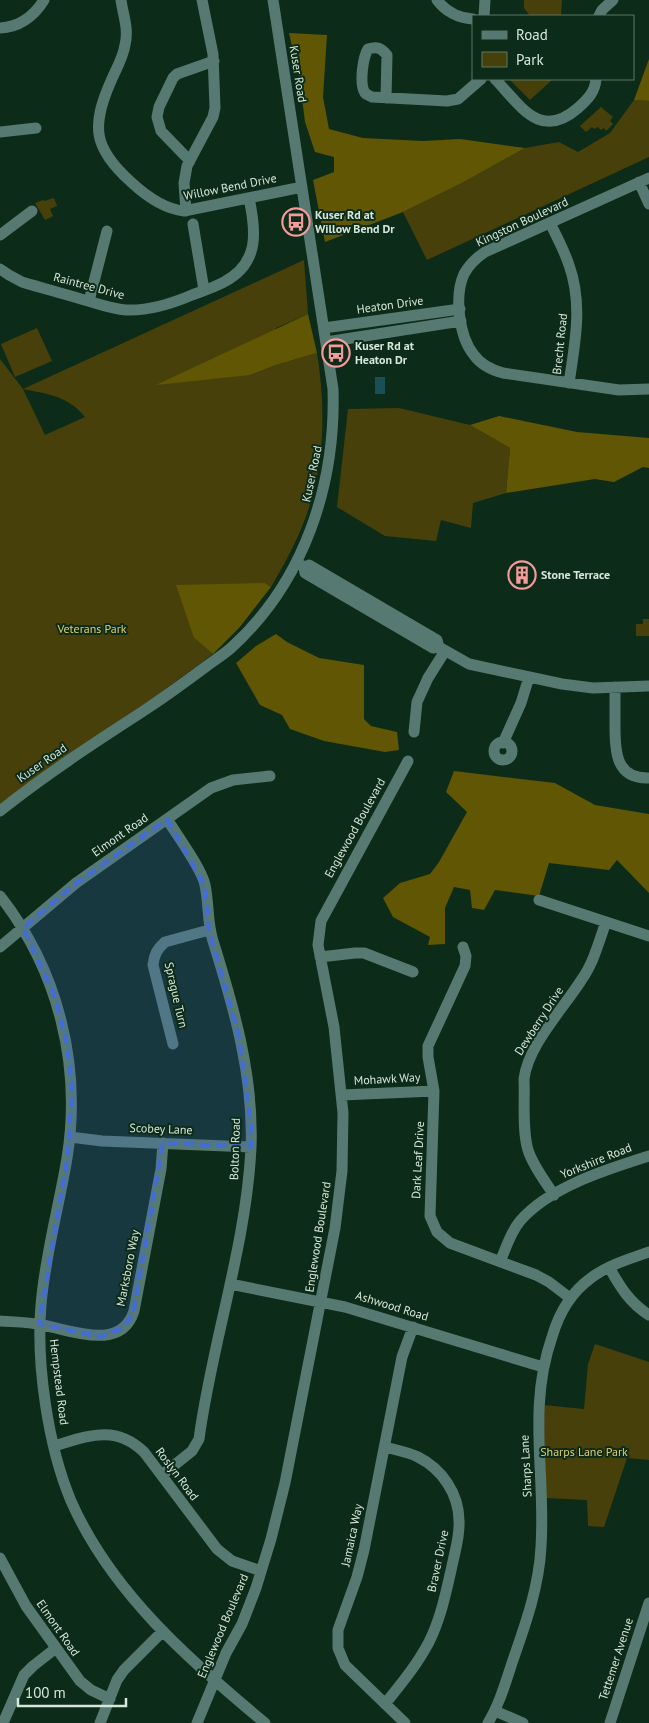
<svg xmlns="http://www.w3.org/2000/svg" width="649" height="1723" font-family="'PT Sans',sans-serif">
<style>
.green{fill:#48400a;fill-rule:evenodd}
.forest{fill:#615603}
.water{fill:#1b4f57}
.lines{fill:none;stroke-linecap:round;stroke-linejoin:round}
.minor{stroke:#567972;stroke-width:11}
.marked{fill:#426cd8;fill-opacity:0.2;stroke:#426cd8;stroke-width:4;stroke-dasharray:10 6;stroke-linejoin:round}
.labels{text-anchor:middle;stroke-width:4;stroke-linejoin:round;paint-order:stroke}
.street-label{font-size:12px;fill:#d5e6da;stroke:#0d2b19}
.poi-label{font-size:12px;font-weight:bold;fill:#d5e6da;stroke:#0d2b19;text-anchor:start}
.park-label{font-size:12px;fill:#decd6a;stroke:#0d2b19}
</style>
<rect width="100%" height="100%" fill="#0d2b19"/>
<path class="green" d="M524 0H562L561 16H530L524 8Z
M509 79H553L530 100Z
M634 100 649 101V157L427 260 403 212 462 183 525 148 559 142 578 152 610 133Z
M601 107 613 117 610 121 613 124 606 131 604 128 601 130 598 127 594 129 592 127 586 132 580 126Z
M54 198 57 206 50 209 53 216 45 220 35 203 43 200 44 201Z
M304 260 308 314 276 328 250 375 276 365 317 353C326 408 325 465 305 519 296 543 284 565 271 587L265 583 194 638 213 654 0 811V359L23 389ZM23 389C48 394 68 396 85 417L45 435Z
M37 328 52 361 15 377 1 344Z
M399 408 470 425 510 448 506 493 473 503 471 528 441 520 436 541 385 536 337 507 348 409Z
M643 619H649V636H636V624H643Z
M595 1344 649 1362V1460L627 1458 604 1527 588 1526 587 1500 546 1498 543 1405 584 1409 588 1364Z"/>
<path class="forest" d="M289 33 327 35 323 97 329 129 363 138 423 141 460 139 525 148 462 183 403 212 325 242 313 180 334 172V157L315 152 305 122 300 82Z
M649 59V101L634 100Z
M308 314 317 353 276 365 250 375 156 385Z
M499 416 577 432 649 438V468L643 467 614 482 595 479 506 493 510 448 470 425Z
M265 583 271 587 239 628 213 654 194 638 176 585Z
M276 634 287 642 319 658 364 665V719L371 726 397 732 399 750 385 752 324 741 290 729 282 715 260 705 236 663 256 646Z
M454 771 555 783 595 805 649 814V893L617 860 609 870 549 863 539 896 495 890 484 910 472 908 470 890 454 887 445 908V944L428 945 430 937 393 917 383 898 400 883 430 874 439 862 467 812 446 792Z"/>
<path class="water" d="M375 377H385V394H375Z"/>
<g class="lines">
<path class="minor" d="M121 0C123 15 129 29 125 45 123 58 116 69 111 81 91 126 93 148 131 182 145 195 164 209 184 211L302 187
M437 0C446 12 458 18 473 19
M484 16 485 0
M599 16 602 10 613 0
M0 28C19 27 34 16 44 0
M495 79C521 106 540 141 578 108 588 99 595 92 596 79
M386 98 387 55C381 48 377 46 368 49 363 57 359 84 365 93 367 95 370 96 372 97L447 101 458 99 481 79
M0 132 36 128
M190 161 161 131 157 117 159 107 173 78 177 74 214 61
M649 178 485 252C476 258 469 265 464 274 454 296 459 337 474 355 481 365 492 370 503 373L619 390 649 389
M639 182 649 204
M186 211 184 183 187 166 213 117 215 108 213 54 202 0
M550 223C557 237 564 250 569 265 583 304 575 343 569 383
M193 224 204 290
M0 235 32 211
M0 269 9 275 22 282C42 288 61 293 81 299 96 303 110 309 126 310 149 311 171 304 192 295 203 291 215 287 224 282 260 263 256 231 249 198
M89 301 107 231
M324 328 460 309
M326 342 461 321
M298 563 304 567 305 573 433 648 439 647
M304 567 309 565 437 640 439 647 469 664 562 684 593 688 649 686
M615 687C615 700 615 714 615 727 615 752 616 779 649 778
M414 732 417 702 428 678 445 651
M494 751a9 9 0 1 1 18 0a9 9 0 1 1-18 0Z
M503 743 521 703 529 677
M0 811C45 775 94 743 142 712 163 698 184 683 204 668 213 661 223 655 231 648 304 582 336 485 333 389L273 0
M0 896C58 970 82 1065 67 1158 59 1207 45 1255 41 1305 36 1364 48 1446 71 1501 111 1592 190 1661 265 1723
M539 900 649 936
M0 947 76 883 211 788 233 780 270 776
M463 947 466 956 465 966 428 1046V1057L434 1091 430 1216 437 1232 450 1243 536 1275 549 1282 570 1298
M320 957 355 953H364L413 972
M173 1044 153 965C154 955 157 949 165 942L209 930
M342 1095 434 1091
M70 1137 102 1141 251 1147
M554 1195C545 1181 533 1166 528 1150 522 1130 525 1100 524 1079 528 1045 564 1008 582 979 594 962 599 941 606 922
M500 1262C506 1248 510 1233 520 1221 549 1187 608 1169 649 1156
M609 1267C620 1287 630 1303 649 1315
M230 1284 345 1307 543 1367
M0 1321C14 1322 29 1322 42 1325 72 1330 121 1352 134 1311L161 1169 163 1143
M54 1446C88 1436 115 1424 144 1452L217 1549 232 1561 261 1571
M385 1447C396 1450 408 1452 418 1457 442 1469 459 1494 459 1521 460 1536 455 1551 452 1566 446 1592 441 1618 429 1642 417 1665 401 1684 385 1704
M162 1475 192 1451 199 1439C212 1342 246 1247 251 1148 254 1077 234 1008 213 941 207 922 209 903 205 885 202 869 177 835 167 819
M0 1558 26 1606 80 1681 91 1690 110 1699
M495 1711 523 1723
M3 1723 24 1675 33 1666 56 1648
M100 1723 117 1680 124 1670 163 1631
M197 1723 226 1653 242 1624 256 1588 271 1539 285 1483 335 1228 342 1171 343 1113 334 1027 318 945 321 921 408 761
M405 1723 345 1665 338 1648V1630L357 1577 364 1550 402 1357 413 1327
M488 1723C500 1703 506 1681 513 1660 526 1623 539 1586 541 1547 546 1474 527 1409 552 1337 559 1313 570 1293 591 1278 608 1265 629 1259 649 1252
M610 1723 649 1603"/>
</g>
<path class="marked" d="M167 819 205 886 209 930 239 1036 251 1125V1147L163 1143 133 1315 123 1328 101 1337 39 1324 67 1159 72 1092 67 1045 55 998 23 928 76 883Z"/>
<defs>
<g id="bus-ring" transform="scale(1.4375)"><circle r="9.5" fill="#0d2b19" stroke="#f59b9c" stroke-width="1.5"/><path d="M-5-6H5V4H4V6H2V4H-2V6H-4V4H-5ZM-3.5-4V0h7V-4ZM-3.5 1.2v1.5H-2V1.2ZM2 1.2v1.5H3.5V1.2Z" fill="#f59b9c"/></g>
<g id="building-ring" transform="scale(1.4375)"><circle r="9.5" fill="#0d2b19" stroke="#f59b9c" stroke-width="1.5"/><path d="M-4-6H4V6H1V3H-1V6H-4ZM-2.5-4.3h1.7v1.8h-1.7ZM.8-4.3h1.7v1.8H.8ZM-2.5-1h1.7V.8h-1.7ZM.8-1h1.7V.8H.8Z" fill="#f59b9c"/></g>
</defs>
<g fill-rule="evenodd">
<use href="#bus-ring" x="296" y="222"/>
<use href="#bus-ring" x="336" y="353"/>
<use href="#building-ring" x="522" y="575"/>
</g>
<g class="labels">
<g class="street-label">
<text transform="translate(298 74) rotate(81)" y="4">Kuser Road</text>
<text transform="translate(230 187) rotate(-11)" y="4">Willow Bend Drive</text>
<text transform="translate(522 222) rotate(-25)" y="4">Kingston Boulevard</text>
<text transform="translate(89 286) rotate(15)" y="4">Raintree Drive</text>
<text transform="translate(390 305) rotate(-8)" y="4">Heaton Drive</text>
<text transform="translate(560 344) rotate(-84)" y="4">Brecht Road</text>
<text transform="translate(312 474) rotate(-78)" y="4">Kuser Road</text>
<text transform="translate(42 763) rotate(-35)" y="4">Kuser Road</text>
<text transform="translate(355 828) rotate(-61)" y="4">Englewood Boulevard</text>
<text transform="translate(120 835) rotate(-35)" y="4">Elmont Road</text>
<text transform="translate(176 995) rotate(77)" y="4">Sprague Turn</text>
<text transform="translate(539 1021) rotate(-57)" y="4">Dewberry Drive</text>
<text transform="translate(387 1079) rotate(-3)" y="4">Mohawk Way</text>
<text transform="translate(161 1129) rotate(2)" y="4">Scobey Lane</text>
<text transform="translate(235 1149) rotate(-88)" y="4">Bolton Road</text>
<text transform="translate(418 1160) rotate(-87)" y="4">Dark Leaf Drive</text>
<text transform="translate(596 1161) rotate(-22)" y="4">Yorkshire Road</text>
<text transform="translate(318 1237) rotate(-81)" y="4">Englewood Boulevard</text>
<text transform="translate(128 1268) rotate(-79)" y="4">Marksboro Way</text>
<text transform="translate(392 1306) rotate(17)" y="4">Ashwood Road</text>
<text transform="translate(59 1382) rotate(83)" y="4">Hempstead Road</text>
<text transform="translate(526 1466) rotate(-93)" y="4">Sharps Lane</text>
<text transform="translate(177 1474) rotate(53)" y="4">Roslyn Road</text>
<text transform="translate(352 1535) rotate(-78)" y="4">Jamaica Way</text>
<text transform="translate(438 1561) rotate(-78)" y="4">Braver Drive</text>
<text transform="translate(223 1626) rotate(-67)" y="4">Englewood Boulevard</text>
<text transform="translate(58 1628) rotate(55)" y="4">Elmont Road</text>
<text transform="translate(616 1659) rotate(-72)" y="4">Tettemer Avenue</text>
</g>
<g class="poi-label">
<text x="315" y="219">Kuser Rd at<tspan x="315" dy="14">Willow Bend Dr</tspan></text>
<text x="355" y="350">Kuser Rd at<tspan x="355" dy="14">Heaton Dr</tspan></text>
<text x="541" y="579">Stone Terrace</text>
</g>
<g class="park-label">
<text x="92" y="633">Veterans Park</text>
<text x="584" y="1456">Sharps Lane Park</text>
</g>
</g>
<rect x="472" y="15" width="162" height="65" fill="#0d2b19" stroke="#5d7666"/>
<rect x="482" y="31" width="25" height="8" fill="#567972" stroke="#5d7666"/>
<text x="516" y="40" font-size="15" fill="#d5e6da">Road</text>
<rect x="482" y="52" width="25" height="15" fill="#48400a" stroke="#5d7666"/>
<text x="516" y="65" font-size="15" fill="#d5e6da">Park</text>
<path d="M18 1698v8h108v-8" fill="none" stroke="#d5e6da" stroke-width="2.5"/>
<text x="25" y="1698" font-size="15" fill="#d5e6da" stroke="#0d2b19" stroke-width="4" paint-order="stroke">100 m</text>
</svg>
